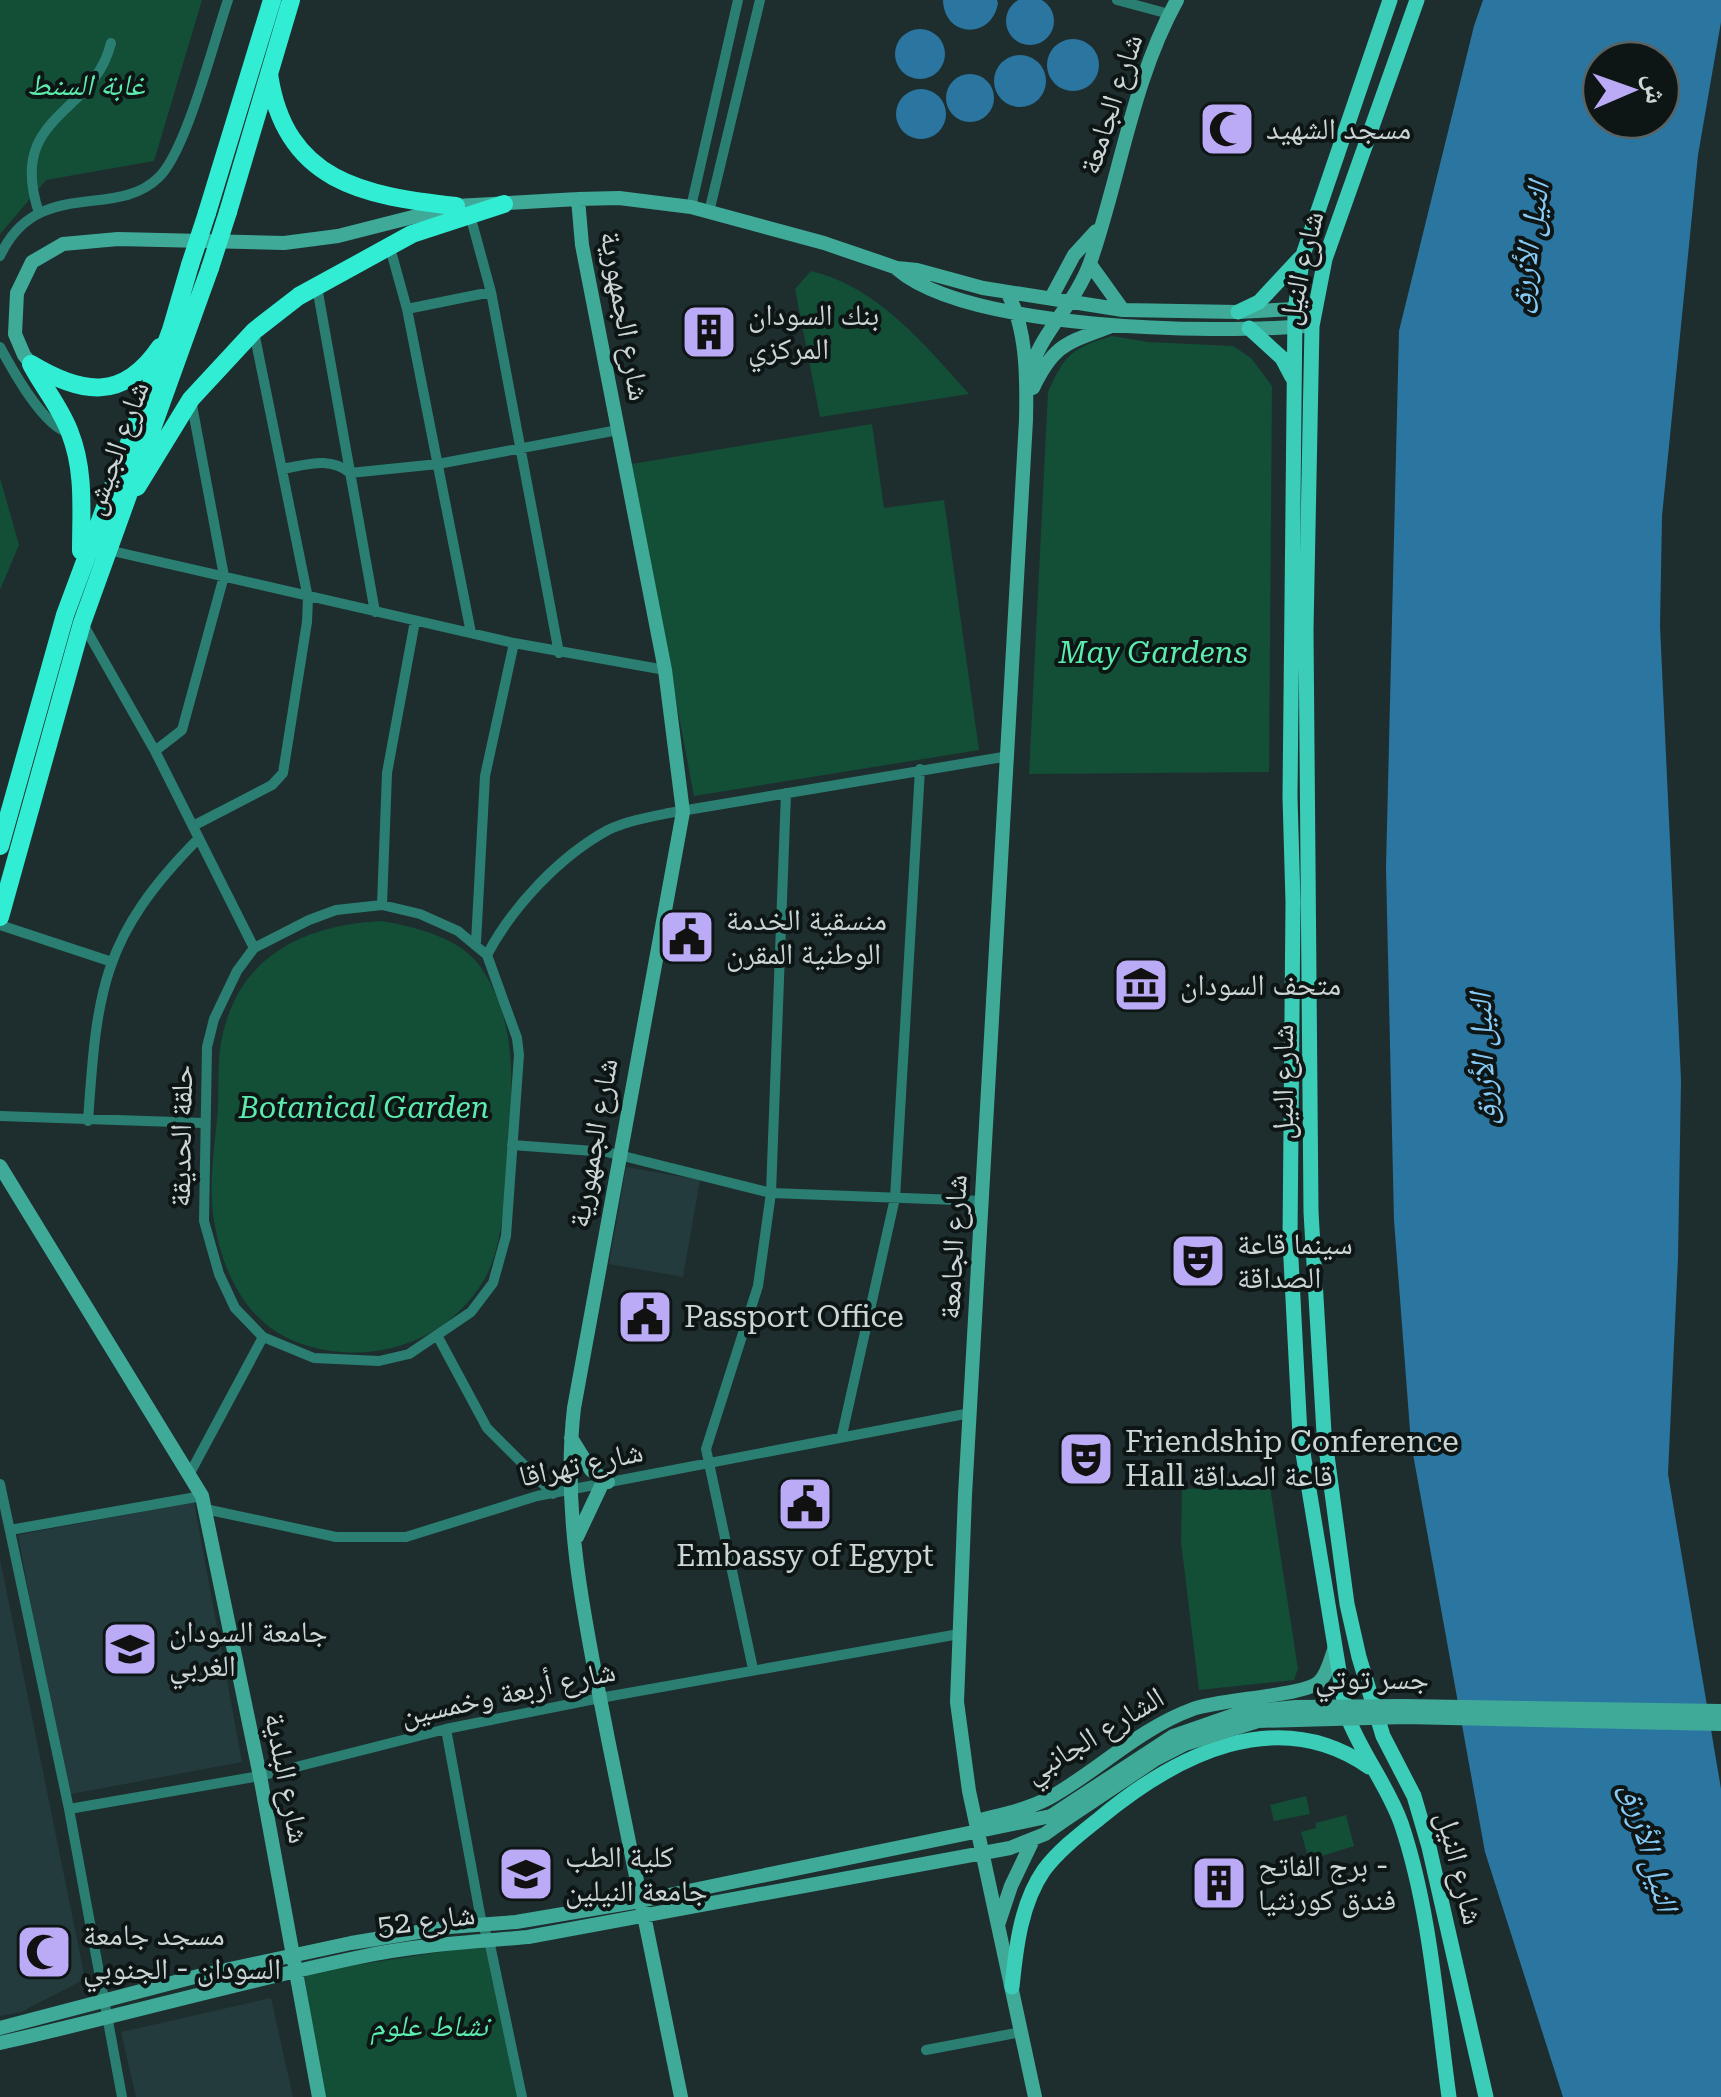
<svg xmlns="http://www.w3.org/2000/svg" width="1721" height="2097" font-family="'Roboto Serif','Noto Naskh Arabic',serif">
<style>
.built{fill:#233b3c}
.green{fill:#134e36}
.water{fill:#2b76a1;fill-rule:evenodd}
.lines{fill:none;stroke-linecap:round;stroke-linejoin:round}
.street{stroke:#2b7f72;stroke-width:10}
.secondary{stroke:#40aa99;stroke-width:14}
.primary{stroke:#3bcdb8;stroke-width:15}
.highway{stroke:#30edd4;stroke-width:18}
.secondary-bridge{stroke:#40aa99;stroke-width:14}
.highway-bridge{stroke:#30edd4;stroke-width:18}
.labels{text-anchor:middle;stroke-width:8;stroke-linejoin:round;paint-order:stroke}
.park-label{font-size:30px;font-style:italic;fill:#5cecaf;stroke:#0e1515}
.street-label{font-size:30px;fill:#ccd5d6;stroke:#0e1515}
.poi-label{font-size:30px;fill:#ccd5d6;stroke:#0e1515;text-anchor:start}
.water-label{font-size:32px;font-style:italic;fill:#86caf5;stroke:#0e1515}
</style>
<rect width="100%" height="100%" fill="#1e2e2f"/>
<path class="built" d="M626 1167 700 1180 683 1277 609 1264Z
M194 1502 242 1762 66 1795 18 1535Z
M0 1559 85 1979 21 2012 0 2016Z
M271 1998 293 2097H136L121 2032Z"/>
<path class="green" d="M0 0H202L154 161 46 180 0 234Z
M811 271C878 287 925 345 969 394L820 417 795 289Z
M1112 336 1148 342 1233 346 1251 358 1272 386 1269 772 1029 774 1048 392C1065 354 1072 348 1112 336Z
M872 424 884 508 944 500 979 750 694 796 631 464Z
M0 478 19 545 0 590Z
M382 921C416 927 462 938 482 969 516 1021 513 1078 509 1137 506 1178 505 1243 485 1278 448 1343 371 1367 302 1344 245 1325 221 1270 213 1214 209 1180 215 1143 218 1109 219 1084 217 1056 223 1033 242 953 307 925 382 921Z
M1270 1487 1298 1669 1294 1680 1199 1690 1181 1542 1182 1489Z
M1306 1796 1310 1814 1274 1821 1270 1805Z
M1346 1815 1354 1846 1309 1860 1301 1832 1316 1828V1823Z
M486 1945 517 2097H324L304 1973Z"/>
<path class="water" d="M1006 21a24 24 0 1 1 48 0a24 24 0 1 1-48 0Z
M943 0H997L998 3C992 40 944 38 943 0Z
M1483 0H1721V22L1698 155 1662 516 1660 626 1681 1080 1678 1258 1668 1474 1721 1789V2097H1563L1485 1852 1411 1443 1394 1220 1386 868 1399 331 1474 26ZM1601 60H1661V120H1601Z
M895 54a25 25 0 1 1 50 0a25 25 0 1 1-50 0Z
M1047 65a26 26 0 1 1 52 0a26 26 0 1 1-52 0Z
M994 81a26 26 0 1 1 52 0a26 26 0 1 1-52 0Z
M946 98a24 24 0 1 1 48 0a24 24 0 1 1-48 0Z
M896 114a25 25 0 1 1 50 0a25 25 0 1 1-50 0Z"/>
<g class="lines">
<path class="street" d="M1117 0 1169 14
M691 207 738 0
M709 212 760 0
M39 213C6 114 93 117 111 43
M470 215 491 292 559 653
M389 244 407 309 471 633
M0 256C37 176 115 220 158 178 186 153 214 40 228 0
M317 287 375 612
M407 309 491 292
M0 347C13 371 44 428 70 433
M282 469C306 465 330 456 350 473L438 464 618 430
M108 550 514 643 665 670
M83 624 155 751 254 948
M155 751 182 730 224 576 191 400
M193 826 272 785 283 773 307 622 308 598 254 332
M382 905 420 914 458 931 487 955 517 1038 519 1055 506 1236 493 1283 471 1312 409 1354 379 1361 314 1358 263 1337 235 1308 219 1274 204 1221 207 1047 214 1019 237 971 254 948 309 920 336 910Z
M382 905 387 773 415 621
M0 925 109 961
M476 942 485 776 514 643
M487 955C512 907 560 856 608 830 627 821 649 817 669 813L1009 756
M0 1116 204 1123
M88 1121C97 989 102 936 199 838
M512 1145 607 1152 771 1193 983 1201
M438 1337 487 1428 553 1494
M842 1435 895 1198 920 769
M189 1475 263 1337
M0 1484 69 1809 122 2097
M205 1509 336 1537H406L537 1496 970 1413
M10 1530 202 1496
M753 1669 706 1449 758 1286 771 1193 786 793
M446 1729 482 1925 489 1940 522 2097
M69 1809 260 1776 446 1729 600 1698 959 1634
M926 2050 1021 2032"/>
<path class="secondary" d="M578 199 582 245 665 670 683 812 574 1408C561 1519 587 1631 608 1739 632 1859 657 1978 681 2097
M1090 264 1123 310
M897 269C968 330 1212 334 1305 326
M1007 292C1027 328 1027 378 1026 420L965 1495 957 1702 969 1791 1035 2097
M1051 298 1074 255 1096 231
M31 364 24 355 15 334 17 293 32 262 63 244 118 239 284 243 338 236 456 206 578 199 619 198 691 207 824 243 897 268 917 270 983 288 1123 310 1238 312 1315 308
M1029 377C1037 335 1074 307 1090 263 1120 177 1132 81 1177 0
M1033 388C1054 344 1067 343 1109 327
M0 1166 202 1496 260 1776 319 2097
M571 1438 591 1470 608 1482
M577 1537 602 1484
M976 1821C1003 1814 1032 1809 1056 1794 1102 1767 1141 1728 1193 1709 1220 1699 1304 1696 1319 1682 1328 1674 1331 1657 1335 1647
M998 1925 1011 1886 1033 1840
M0 2028 202 1975 351 1943 449 1927 516 1922 640 1901 1051 1816
M0 2043C120 2016 239 1982 360 1957 415 1945 472 1942 528 1937L1010 1848 1045 1834 1059 1824"/>
<path class="primary" d="M1390 0 1303 255 1295 310 1290 797 1293 902 1290 1240 1300 1435 1346 1713C1360 1752 1387 1784 1401 1823 1430 1908 1437 2009 1449 2097
M1417 0 1325 259 1312 326 1306 630 1311 1212 1324 1433 1347 1604 1359 1657 1383 1736 1414 1796 1429 1847 1486 2097
M1238 312 1259 302 1300 258
M1249 328 1282 358 1292 377
M1012 1987C1016 1947 1021 1903 1044 1870 1059 1850 1080 1834 1100 1818 1176 1755 1277 1703 1369 1767"/>
<path class="highway" d="M269 74C285 182 364 196 456 206
M228 212 291 0
M207 213 272 0
M31 364C43 387 61 408 70 433 85 471 81 511 81 551
M31 364C81 394 123 402 160 347
M137 487 191 399 254 331 299 296 412 234 504 204
M0 846 65 615 171 330 190 265
M0 917 82 623 210 268"/>
<path class="secondary-bridge" d="M1051 1816 1173 1736 1242 1712 1296 1707 1403 1706 1721 1711
M1059 1824 1156 1759 1185 1744 1258 1721 1405 1717 1721 1724"/>
<path class="highway-bridge" d="M190 265 207 213
M210 268 228 212"/>
</g>
<defs>
<g id="mosque-square" transform="scale(2.875)"><rect x="-9" y="-9" width="18" height="18" rx="4" fill="#bbaaf6" stroke="#0e1515"/><path d="M3.5-4.9A6 6 0 1 0 3.5 4.9A5 5 0 1 1 3.5-4.9Z" fill="#111"/></g>
<g id="building-square" transform="scale(2.875)"><rect x="-9" y="-9" width="18" height="18" rx="4" fill="#bbaaf6" stroke="#0e1515"/><path d="M-4-6H4V6H1V3H-1V6H-4ZM-2.5-4.3h1.7v1.8h-1.7ZM.8-4.3h1.7v1.8H.8ZM-2.5-1h1.7V.8h-1.7ZM.8-1h1.7V.8H.8Z" fill="#111"/></g>
<g id="civic-square" transform="scale(2.875)"><rect x="-9" y="-9" width="18" height="18" rx="4" fill="#bbaaf6" stroke="#0e1515"/><path d="M-.6-6.5H3V-4.5H.6V-3L4-1V1h2V6H-6V1h2V-1L-.6-3ZM-1.2 2.5V6h2.4V2.5Z" fill="#111"/></g>
<g id="museum-square" transform="scale(2.875)"><rect x="-9" y="-9" width="18" height="18" rx="4" fill="#bbaaf6" stroke="#0e1515"/><path d="M0-6L6-3V-2H-6V-3ZM-5-1h2V3h-2ZM-1-1h2V3h-2ZM3-1h2V3H3ZM-6 4H6V6H-6Z" fill="#111"/></g>
<g id="theatre-square" transform="scale(2.875)"><rect x="-9" y="-9" width="18" height="18" rx="4" fill="#bbaaf6" stroke="#0e1515"/><path d="M-5-5.5Q0-4 5-5.5V0Q5 5 0 6Q-5 5-5 0ZM-3.3-2.5H-1v1.5H-3.3ZM1-2.5H3.3v1.5H1ZM-2.8 1Q0 5.5 2.8 1Z" fill="#111"/></g>
<g id="university-square" transform="scale(2.875)"><rect x="-9" y="-9" width="18" height="18" rx="4" fill="#bbaaf6" stroke="#0e1515"/><path d="M0-5L7-2L0 1L-7-2ZM-4 1L0 2.5L4 1V4Q0 6-4 4Z" fill="#111"/></g>
</defs>
<g fill-rule="evenodd">
<use href="#mosque-square" x="1227" y="129"/>
<use href="#building-square" x="709" y="332"/>
<use href="#civic-square" x="687" y="937"/>
<use href="#museum-square" x="1141" y="985"/>
<use href="#theatre-square" x="1198" y="1261"/>
<use href="#civic-square" x="645" y="1317"/>
<use href="#theatre-square" x="1086" y="1459"/>
<use href="#civic-square" x="805" y="1504"/>
<use href="#university-square" x="130" y="1649"/>
<use href="#university-square" x="526" y="1874"/>
<use href="#building-square" x="1219" y="1883"/>
<use href="#mosque-square" x="44" y="1952"/>
</g>
<g class="labels">
<g class="park-label">
<text x="86" y="95">غابة السنط</text>
<text x="1153" y="663">May Gardens</text>
<text x="364" y="1118">Botanical Garden</text>
<text x="429" y="2036">نشاط علوم</text>
</g>
<g class="street-label">
<text transform="translate(1111 104) rotate(-72)" y="10">شارع الجامعة</text>
<text transform="translate(1301 268) rotate(-77)" y="10">شارع النيل</text>
<text transform="translate(625 316) rotate(80)" y="10">شارع الجمهورية</text>
<text transform="translate(116 448) rotate(-70)" y="10">شارع الجيش</text>
<text transform="translate(1283 1082) rotate(-90)" y="10">شارع النيل</text>
<text transform="translate(181 1136) rotate(-89)" y="10">حلقة الحديقة</text>
<text transform="translate(593 1143) rotate(-80)" y="10">شارع الجمهورية</text>
<text transform="translate(953 1247) rotate(-87)" y="10">شارع الجامعة</text>
<text transform="translate(581 1464) rotate(-12)" y="10">شارع تهراقا</text>
<text x="1372" y="1689">جسر توتي</text>
<text transform="translate(508 1693) rotate(-12)" y="10">شارع أربعة وخمسين</text>
<text transform="translate(1094 1735) rotate(-31)" y="10">الشارع الجانبي</text>
<text transform="translate(287 1778) rotate(79)" y="10">شارع البلدية</text>
<text transform="translate(1460 1868) rotate(76)" y="10">شارع النيل</text>
<text transform="translate(426 1920) rotate(-7)" y="10">شارع 52</text>
</g>
<g class="poi-label">
<text x="1266" y="139">مسجد الشهيد</text>
<text x="748" y="325">بنك السودان<tspan x="748" dy="34">المركزي</tspan></text>
<text x="726" y="930">منسقية الخدمة<tspan x="726" dy="34">الوطنية المقرن</tspan></text>
<text x="1180" y="995">متحف السودان</text>
<text x="1237" y="1254">سينما قاعة<tspan x="1237" dy="34">الصداقة</tspan></text>
<text x="684" y="1327">Passport Office</text>
<text x="1125" y="1452">Friendship Conference<tspan x="1125" dy="34">Hall قاعة الصداقة</tspan></text>
<text x="805" y="1566" text-anchor="middle">Embassy of Egypt</text>
<text x="169" y="1642">جامعة السودان<tspan x="169" dy="34">الغربي</tspan></text>
<text x="565" y="1867">كلية الطب<tspan x="565" dy="34">جامعة النيلين</tspan></text>
<text x="1258" y="1876">برج الفاتح -<tspan x="1258" dy="34">فندق كورنثيا</tspan></text>
<text x="83" y="1945">مسجد جامعة<tspan x="83" dy="34">السودان - الجنوبي</tspan></text>
</g>
<g class="water-label">
<text transform="translate(1528 247) rotate(-81)" y="11">النيل الأزرق</text>
<text transform="translate(1482 1059) rotate(-92)" y="11">النيل الأزرق</text>
<text transform="translate(1650 1847) rotate(74)" y="11">النيل الأزرق</text>
</g>
</g>
<g transform="translate(1631 90) rotate(88)"><circle r="48" fill="#0e1515" stroke="#5a6262" stroke-width="2.5"/>
<path d="M0-8L18 38L0 25L-18 38Z" fill="#bbaaf6"/>
<text y="-15" font-size="28" font-weight="bold" text-anchor="middle" fill="#ccd5d6">ش</text>
</g>
</svg>
